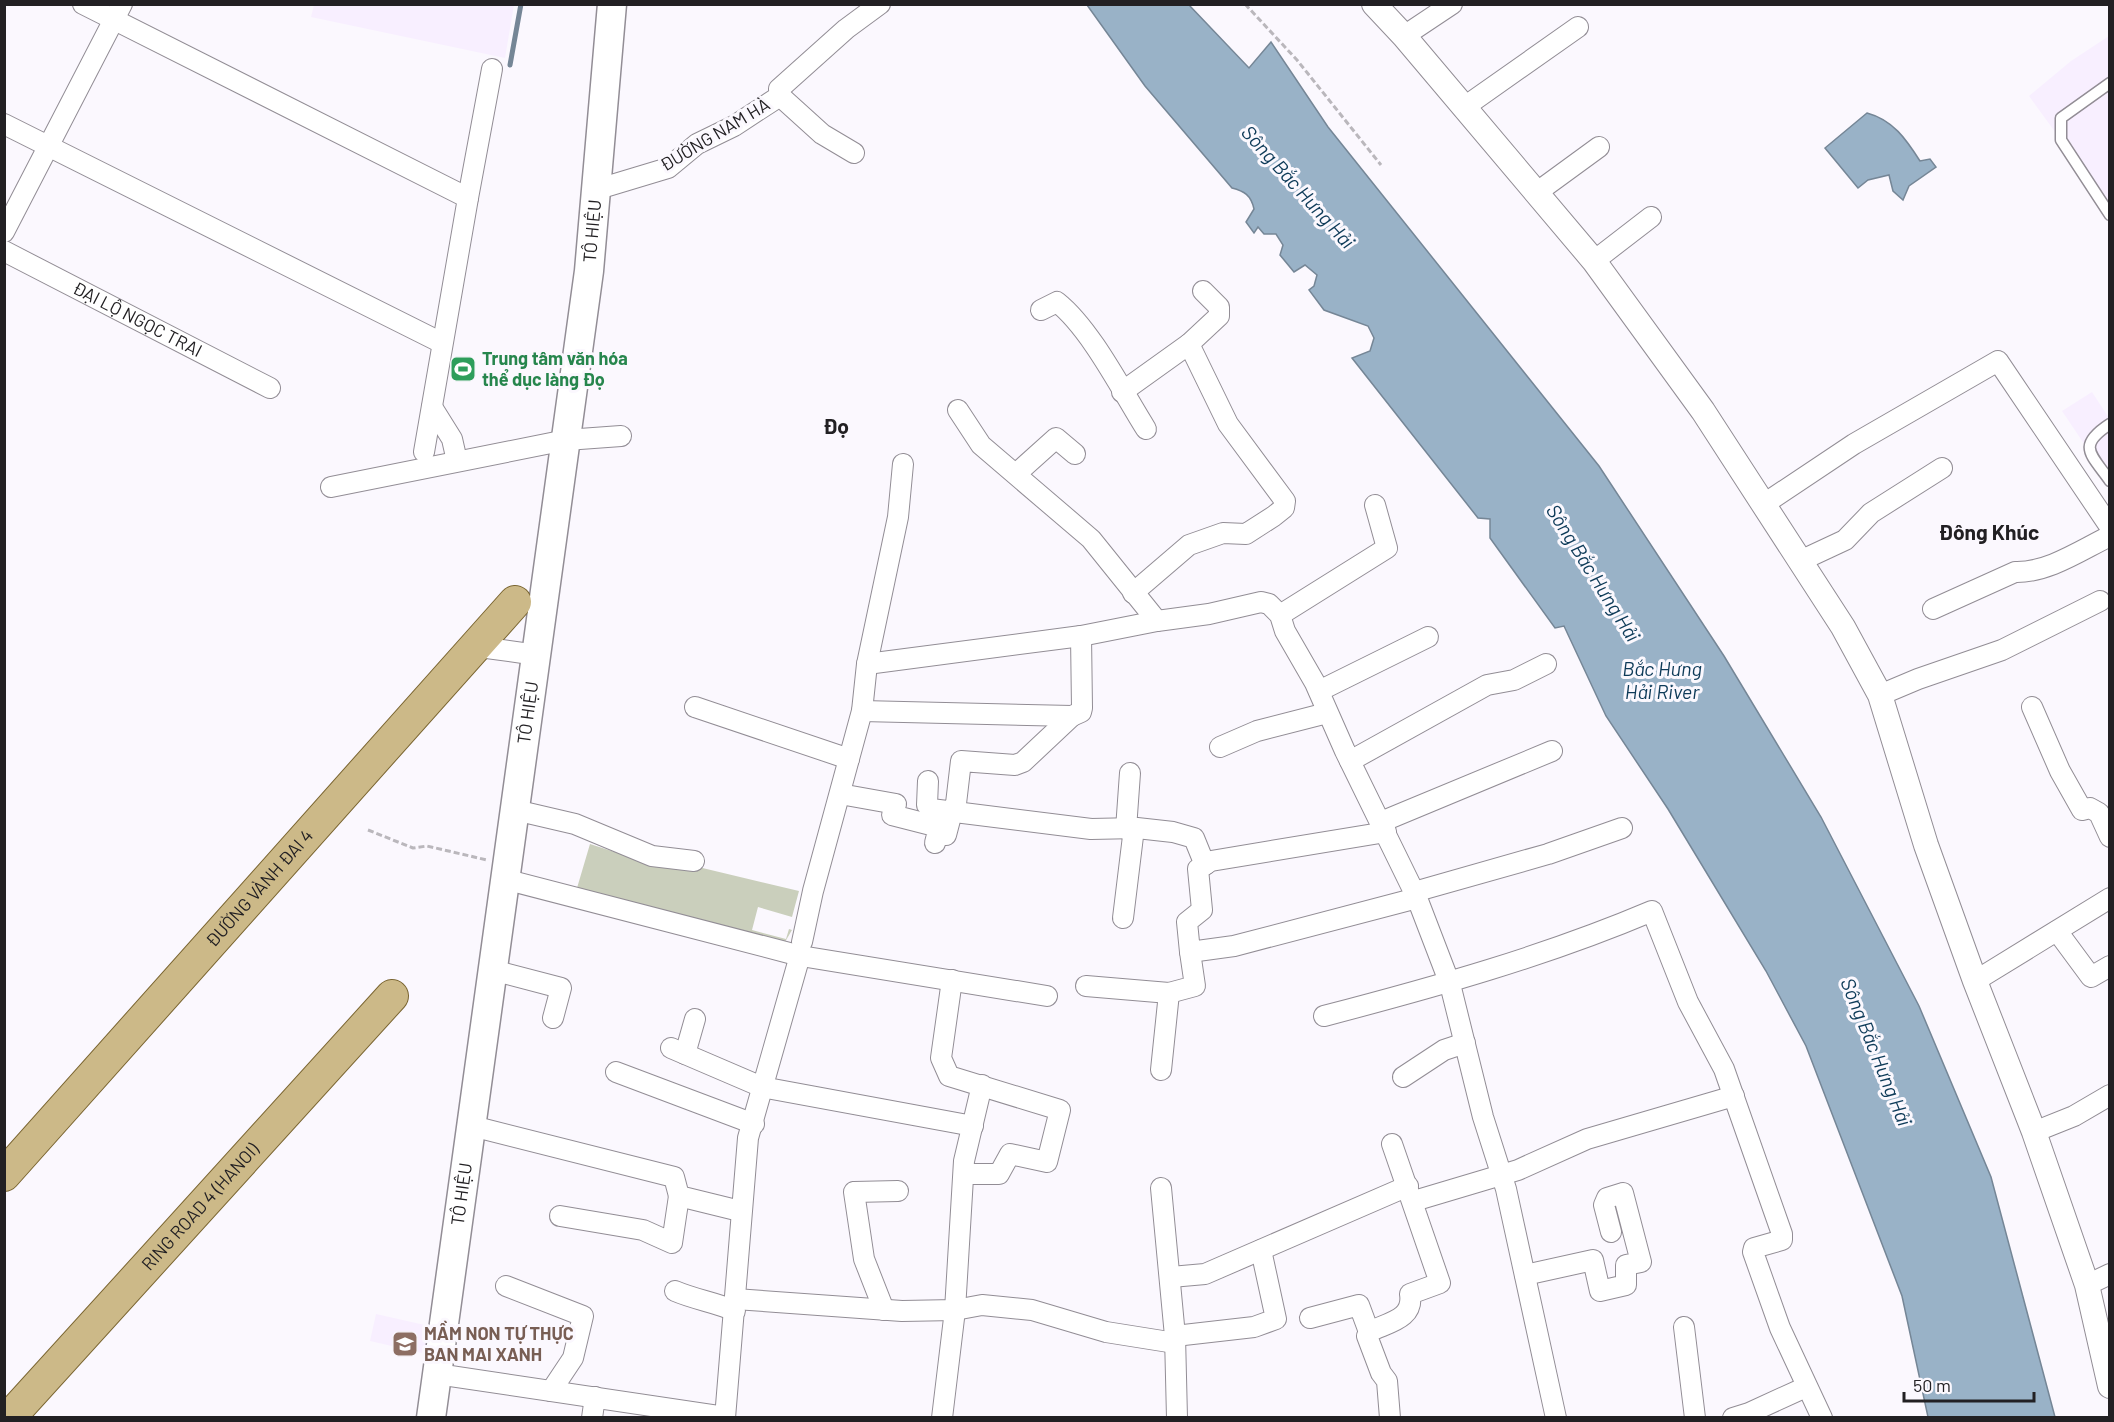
<svg xmlns="http://www.w3.org/2000/svg" width="2114" height="1422" font-family="Barlow,sans-serif">
<style>
.built{fill:#f8efff}
.green{fill:#cacfbc}
.water{fill:#99b2c7;stroke:#758696;stroke-width:1.5}
.lines{fill:none;stroke-linecap:round;stroke-linejoin:round}
.stream{stroke:#758696;stroke-width:5}
.service-casing{stroke:#928d95;stroke-width:13}
.minor-casing{stroke:#928d95;stroke-width:22}
.tertiary-casing{stroke:#928d95;stroke-width:26}
.secondary-casing{stroke:#928d95;stroke-width:31}
.primary-casing{stroke:#7a6531;stroke-width:34}
.path{stroke:#bab7bc;stroke-width:3;stroke-dasharray:6 3;stroke-linecap:butt}
.service{stroke:#fff;stroke-width:10}
.minor{stroke:#fff;stroke-width:20}
.tertiary{stroke:#fff;stroke-width:24}
.secondary{stroke:#fff;stroke-width:28}
.primary{stroke:#ccb988;stroke-width:32}
.labels{text-anchor:middle;stroke-width:6;stroke-linejoin:round;paint-order:stroke}
.street-label{font-size:18px;fill:#222023;stroke:#fbf8fe}
.leisure-label{font-size:18px;font-weight:bold;fill:#27864d;stroke:#fbf8fe;text-anchor:start}
.education-label{font-size:18px;font-weight:bold;fill:#785e54;stroke:#fbf8fe;text-anchor:start}
.water-label{font-size:20px;font-style:italic;fill:#0d3a58;stroke:#fbf8fe}
.quarter-label{font-size:21px;font-weight:bold;fill:#222023;stroke:#fbf8fe}
</style>
<rect width="100%" height="100%" fill="#fbf8fe"/>
<path class="built" d="M314 5V4L514 5 505 58 311 17Z
M2109 36V215L2061 140 2029 96 2071 61Z
M2092 392 2109 418V481L2062 411Z
M376 1314 438 1328 431 1355 370 1341Z"/>
<path class="green" d="M590 844 655 865H690L799 891 792 917 758 907 752 930 786 939 789 929 792 930 785 942 577 888Z"/>
<path class="water" d="M1087 5H1189L1249 68 1271 42 1328 127 1599 466 1724 656 1821 817 1919 1006 1991 1177 2055 1417H1928L1902 1296 1806 1046 1766 971 1668 809 1606 716 1564 626 1555 628 1490 538V519L1478 518 1352 358 1370 351 1374 338 1368 326 1324 310 1309 290 1314 286 1317 275 1305 265 1294 272 1280 255 1283 245 1276 234H1264L1258 227 1254 233 1246 222 1254 209C1251 195 1244 191 1232 188L1145 86Z
M1867 113C1893 120 1906 139 1920 161L1930 159 1936 167 1909 186 1903 200 1893 191 1889 175 1868 180 1858 188 1825 148Z"/>
<g class="lines">
<path class="stream" d="M510 65 521 4"/>
<g class="service-casing">
<path id="service" d="M2110 83 2061 118V140L2110 215
M2110 424C2076 446 2091 454 2110 481"/>
</g>
<g class="minor-casing">
<g id="minor">
<path d="M83 4 468 198 424 452"/>
<path d="M1404 36 1452 4"/>
<path d="M780 96 779 89 846 29 880 4"/>
<path d="M1463 108 1578 27"/>
<path d="M4 124 442 343"/>
<path d="M595 190 668 168 697 144 734 126 780 96 822 134 854 153"/>
<path d="M1536 193 1599 147"/>
<path d="M468 198 492 69"/>
<path d="M4 232 122 4"/>
<path id="s1" d="M4 251 270 388"/>
<path d="M1594 261 1651 217"/>
<path d="M1041 310 1057 302C1091 329 1122 391 1146 429"/>
<path d="M1189 344 1219 316V307L1203 291"/>
<path d="M1122 392 1189 344 1228 424 1285 501 1284 508 1274 516 1246 534 1223 533 1189 545 1133 593"/>
<path d="M432 407 452 439 457 461"/>
<path d="M958 410 981 445 1091 539 1157 621 1209 614 1261 602 1269 604 1280 615 1285 631 1315 683 1345 751 1417 898 1450 984 1483 1117 1506 1189 1556 1418"/>
<path d="M1017 473 1056 438 1075 454"/>
<path d="M331 487 566 440 621 436"/>
<path d="M1764 504 1854 444 1998 361 2110 527"/>
<path d="M1800 561 1845 540 1871 513 1942 468"/>
<path d="M1933 609 2015 572C2048 573 2081 550 2110 536"/>
<path d="M1280 615 1387 548 1375 505"/>
<path d="M472 649 487 648 537 655"/>
<path d="M867 664 1081 636 1157 621"/>
<path d="M1319 691 1428 637"/>
<path d="M1880 695 1918 679 2002 650 2100 601"/>
<path d="M695 707 849 759"/>
<path d="M2032 707 2060 771 2082 810 2090 808 2099 813 2110 837"/>
<path d="M862 711 1072 716 1081 712 1082 708 1081 636"/>
<path d="M1220 747 1257 731 1327 713"/>
<path d="M1350 761 1487 685 1514 680 1546 664"/>
<path d="M928 781 927 805 931 809 955 812 961 761 1015 765 1023 762 1072 716"/>
<path d="M840 794 896 804 892 815 939 827 935 843"/>
<path d="M515 810 575 824 652 856 694 861"/>
<path d="M1381 822 1552 751"/>
<path d="M1126 829 1130 773"/>
<path d="M1386 832 1211 861 1198 869 1202 910 1187 922 1190 952 1234 946 1417 898"/>
<path d="M946 835 951 816 955 812 1091 829 1137 828 1173 832 1194 838 1205 865"/>
<path d="M504 879 793 954"/>
<path d="M1414 892 1548 854 1622 828"/>
<path d="M1123 918 1134 828"/>
<path d="M2057 931 2091 977 2110 966"/>
<path d="M802 942 813 891 862 711 867 664 898 517 903 464"/>
<path d="M807 957 1047 996"/>
<path d="M492 970 561 988 553 1018"/>
<path d="M952 980 941 1058 949 1076 1060 1110 1047 1162 1010 1154 999 1174H964"/>
<path d="M1975 981 2110 898"/>
<path d="M1086 986 1169 993 1195 986 1190 952"/>
<path d="M1324 1016C1435 987 1546 956 1652 911L1688 1002 1724 1069 1782 1234V1240L1754 1248 1753 1252 1780 1328 1822 1418"/>
<path d="M671 1048 762 1087 973 1126"/>
<path d="M685 1054 695 1019"/>
<path d="M1161 1070 1169 993"/>
<path d="M616 1072 754 1124"/>
<path d="M1403 1077 1444 1050 1465 1043"/>
<path d="M472 1126 674 1177 679 1196 740 1211"/>
<path d="M2034 1132 2074 1116 2110 1095"/>
<path d="M1161 1188 1175 1336 1177 1418"/>
<path d="M1414 1201 1518 1170 1587 1139 1734 1096"/>
<path d="M560 1216 643 1230 672 1243 679 1196"/>
<path d="M1525 1275 1593 1260 1600 1291 1626 1285V1265L1641 1262 1623 1193 1607 1198 1604 1205 1611 1232"/>
<path d="M1171 1277 1205 1274 1408 1186"/>
<path d="M2087 1285 2110 1274"/>
<path d="M506 1286 583 1316 573 1358 551 1391"/>
<path d="M675 1291C696 1300 715 1302 735 1311"/>
<path d="M735 1299 902 1311 955 1310 982 1305 1032 1310 1106 1332 1175 1343"/>
<path d="M884 1310 864 1259 854 1192 898 1191"/>
<path d="M1310 1318 1359 1305 1369 1332"/>
<path d="M1684 1327 1695 1418"/>
<path d="M1175 1336 1254 1327 1276 1319 1261 1250"/>
<path d="M437 1374 725 1417"/>
<path d="M592 1418 595 1397"/>
<path d="M725 1418 748 1138 799 959"/>
<path d="M942 1418 955 1310 964 1161 982 1085"/>
<path d="M1390 1418 1387 1381 1381 1373 1367 1336 1369 1332C1389 1322 1414 1319 1410 1294L1440 1283 1392 1144"/>
<path d="M1733 1418 1749 1413 1806 1387"/>
</g>
</g>
<g class="tertiary-casing">
<path id="tertiary" d="M1374 4 1404 36 1594 261 1703 411 1843 627 1880 695 1926 845 1975 981 2034 1132 2087 1285 2110 1386"/>
</g>
<g class="secondary-casing">
<g id="secondary">
<path id="s2" d="M431 1418 589 271 612 4"/>
</g>
</g>
<g class="primary-casing">
<g id="primary">
<path id="s3" d="M4 1175 515 602"/>
<path id="s4" d="M9 1418 392 996"/>
</g>
</g>
<path class="path" d="M1245 4 1297 60 1381 165
M368 830 413 848 427 846 487 860"/>
<use href="#service" class="service"/>
<use href="#minor" class="minor"/>
<use href="#tertiary" class="tertiary"/>
<use href="#secondary" class="secondary"/>
<use href="#primary" class="primary"/>
</g>
<defs>
<g id="stadium-square" transform="scale(1.35)"><rect x="-9" y="-9" width="18" height="18" rx="4" fill="#2e9e5b" stroke="#fbf8fe"/><path d="M0-5a6.5 5 0 1 0 0 10a6.5 5 0 1 0 0-10ZM-3.5-1.8h7v3.6h-7Z" fill="#fff"/></g>
<g id="school-square" transform="scale(1.35)"><rect x="-9" y="-9" width="18" height="18" rx="4" fill="#8d6e63" stroke="#fbf8fe"/><path d="M0-5L7-2L0 1L-7-2ZM-4 1L0 2.5L4 1V4Q0 6-4 4Z" fill="#fff"/></g>
</defs>
<g fill-rule="evenodd">
<use href="#stadium-square" x="463" y="369"/>
<use href="#school-square" x="405" y="1344"/>
</g>
<g class="labels">
<g class="street-label">
<text transform="translate(715 135) rotate(-31)" y="6">ĐƯỜNG NAM HÀ</text>
<text dy="6" stroke="none"><textPath href="#s2" startOffset="1198">TÔ HIỆU</textPath></text>
<text dy="6" stroke="none"><textPath href="#s1" startOffset="150">ĐẠI LỘ NGỌC TRAI</textPath></text>
<text dy="6" stroke="none"><textPath href="#s2" startOffset="712">TÔ HIỆU</textPath></text>
<text dy="6" stroke="none"><textPath href="#s3" startOffset="384">ĐƯỜNG VÀNH ĐAI 4</textPath></text>
<text dy="6" stroke="none"><textPath href="#s2" startOffset="226">TÔ HIỆU</textPath></text>
<text dy="6" stroke="none"><textPath href="#s4" startOffset="285">RING ROAD 4 (HANOI)</textPath></text>
</g>
<g class="leisure-label">
<text x="482" y="365">Trung tâm văn hóa<tspan x="482" dy="21">thể dục làng Đọ</tspan></text>
</g>
<g class="education-label">
<text x="424" y="1340">MẦM NON TỰ THỰC<tspan x="424" dy="21">BAN MAI XANH</tspan></text>
</g>
<g class="water-label">
<text transform="translate(1298 187) rotate(48)" y="7">Sông Bắc Hưng Hải</text>
<text transform="translate(1593 573) rotate(58)" y="7">Sông Bắc Hưng Hải</text>
<text x="1662" y="676">Bắc Hưng<tspan x="1662" dy="23">Hải River</tspan></text>
<text transform="translate(1876 1052) rotate(68)" y="7">Sông Bắc Hưng Hải</text>
</g>
<g class="quarter-label">
<text x="836" y="434">Đọ</text>
<text x="1989" y="540">Đông Khúc</text>
</g>
</g>
<rect width="2114" height="1422" fill="none" stroke="#222023" stroke-width="12"/>
<path d="M1904 1392v9h130v-9" fill="none" stroke="#222023" stroke-width="3"/>
<text x="1913" y="1392" font-size="18" fill="#222023" stroke="#fbf8fe" stroke-width="4.5" paint-order="stroke">50 m</text>
</svg>
